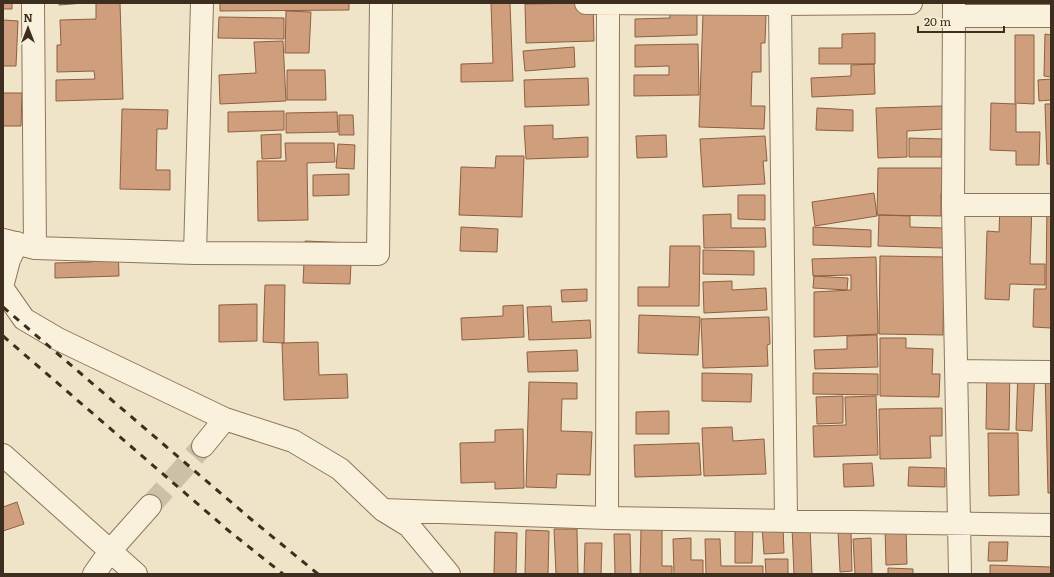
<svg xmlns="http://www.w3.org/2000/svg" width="1054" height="577" font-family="Literata,serif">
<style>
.building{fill:#cf9f7d;stroke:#8d5f41}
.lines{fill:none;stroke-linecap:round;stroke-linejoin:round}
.minor-tunnel{stroke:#ccc0a6;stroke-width:22;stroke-dasharray:22 11;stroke-linecap:butt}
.minor-casing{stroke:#8d765c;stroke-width:24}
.minor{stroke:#faf1dc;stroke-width:22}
.rail{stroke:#3d2e20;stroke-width:3;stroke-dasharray:7 7;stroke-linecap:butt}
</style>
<rect width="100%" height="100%" fill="#f0e4c8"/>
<path class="building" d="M3 3H12V9H3Z
M59 3H84L59 5Z
M96 3H120L123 99 56 101V80L95 79 94 71 57 72V45H61L60 20 96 19Z
M220 3H349V10L220 11Z
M491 3H510L513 81 461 82V64L493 63Z
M593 3 594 41 526 43 525 4Z
M697 4V35L635 37V19L670 18 669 5Z
M286 11 311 12 309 53H285Z
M703 13 766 15 765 43H761V72H752L751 106H765L764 129 699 127Z
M219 17 284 18V39L218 38Z
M3 20 18 21 16 66H3Z
M875 33V64H819V48H842V34Z
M1045 34 1051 35V77L1044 76Z
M1015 35H1034V104L1015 103Z
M283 41 286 101 220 104 219 75 256 73 254 42Z
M698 44 699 95 634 96V75H669V66L635 67V45Z
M574 47 575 67 525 71 523 51Z
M874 64 875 94 812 97 811 78 851 76V65Z
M287 70H325L326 100H287Z
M588 78 589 105 525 107 524 80Z
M1051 79V100L1039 101 1038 80Z
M3 93H22L21 126H3Z
M991 103 1016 104V132H1040L1039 165H1016V151L990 150Z
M1045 104H1051V164H1047Z
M942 106 943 129 907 131V157L878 158 876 108Z
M817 108 853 110V131L816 130Z
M122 109 168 110 167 129H157L156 170H170V190L120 189Z
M284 111V130L228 132V112Z
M337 112 338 132 286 133V113Z
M339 115H353L354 135H339Z
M553 125V139L588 137V157L526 159 524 126Z
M281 134V158L262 159 261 135Z
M666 135 667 157 637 158 636 136Z
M765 136 767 161H763L765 184 703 187 700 139Z
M909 138 942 139 941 157H909Z
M285 143H334L335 162 307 163 308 220 258 221 257 161H286Z
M338 144 355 145 354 169 336 168Z
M496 156H524L522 217 459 215 461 167 495 168Z
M878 168H944V193H941V216L877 215Z
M349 174V195L313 196V175Z
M874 193 877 216 815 226 812 202Z
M738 195H765V220L738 219Z
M1047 200H1051V328L1033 327 1034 289H1046Z
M1000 204 1032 205 1030 264H1045V285L1010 284 1009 300 985 299 987 231 999 232Z
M731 214V228H765L766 247 704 248 703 215Z
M879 215 910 216V227L944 228 943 248 878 246Z
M461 227 498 229 497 252 460 251Z
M813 227 871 230V247L813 245Z
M305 241 352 243 350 284 303 283Z
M118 246 119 276 55 278V263L92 262V247Z
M670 246H700L699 306H638V287H669Z
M703 250 754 251V275L703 274Z
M880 256 944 257 943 335 879 334Z
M876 257 878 334 814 337V292L851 290V275L813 276 812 259Z
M814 276 848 278 847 290 813 288Z
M732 281V290L766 288 767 310 704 313 703 282Z
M265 285H285L284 343 263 342Z
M587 289V301L562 302 561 290Z
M257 304V341L219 342V305Z
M523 305 524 337 462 340 461 318 503 316V306Z
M551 306 552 322 590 320 591 338 529 340 527 307Z
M639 315 700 317 698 355 638 353Z
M769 317 770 344 767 345 768 366 703 368 701 319Z
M877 335 878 367 815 369 814 350 847 349V336Z
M880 338H906V348L933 349 932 374H940L939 397 880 396Z
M318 342 319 375 347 374 348 398 284 400 282 343Z
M577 350 578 371 528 372 527 352Z
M987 365H1010L1009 430 986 429Z
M1018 368 1035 369 1032 431 1016 430Z
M1045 371H1051V493H1048Z
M702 373 752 374 751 402 702 401Z
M813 373 878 374V395L813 394Z
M529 382 577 383V399H562L561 431 592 432 590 475 557 474 556 488 526 487Z
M843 396V423L817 424 816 397Z
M876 396 878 455 814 457 813 426 846 425 845 397Z
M942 408V436H930L931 458 880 459 879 409Z
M669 411V434H636V412Z
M732 427 733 441 764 439 766 474 704 476 702 428Z
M523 429 524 488 495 489V482L461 483 460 443 495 442V430Z
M988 433H1018L1019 495 989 496Z
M699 443 701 475 635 477 634 445Z
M872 463 874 486 844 487 843 464Z
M909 467 945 468V487L908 486Z
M17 502 24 524 3 531V507Z
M783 526 784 553 764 554 762 527Z
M906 526 907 564 886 565 885 527Z
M735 527H753L752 563H735Z
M792 527H810L812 574H794Z
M554 529H577L578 574H556Z
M641 529H662V566H672V574H640Z
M526 530 549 531 548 574H525Z
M838 531H851L852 571 840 572Z
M495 532 517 533 516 574H494Z
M614 534H630L631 574H615Z
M691 538V560H703V574H674L673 539Z
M871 538 872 574H855L853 539Z
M705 539H720L721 566H763V574H706Z
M989 542H1008L1007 561H988Z
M585 543H602L601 574H584Z
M765 559H788V574H766Z
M990 565 1051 567V574H990Z
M888 568 913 569V574H888Z"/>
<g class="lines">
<path class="minor-tunnel" d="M150 506 203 446"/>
<g class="minor-casing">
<path id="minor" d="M33 3 35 248
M586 3 780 4 911 3
M954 3 953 205 960 574
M780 4 786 520
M954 16H1051
M953 205H1051
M3 240 35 248 195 253 378 254 381 3
M195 253 202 3
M3 283 9 260 17 243
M3 289 24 319 58 339 225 419 293 441 340 469 383 510 409 526 449 574
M956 371 1051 372
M203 446 225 419
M3 455 136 574
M383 510 607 518 1051 525
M607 518 608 3
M94 574 110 551 150 506"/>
</g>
<use href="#minor" class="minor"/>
<path class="rail" d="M3 307 252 520 318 574
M3 336 229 531 283 574"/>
</g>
<rect width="1054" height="577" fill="none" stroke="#3d2e20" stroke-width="8"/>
<g transform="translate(28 28)" stroke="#f7eed8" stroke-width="3" paint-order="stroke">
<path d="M0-3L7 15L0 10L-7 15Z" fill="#3d2e20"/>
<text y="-6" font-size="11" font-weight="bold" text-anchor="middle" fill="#3d2e20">N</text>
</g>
<path d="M918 26v6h86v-6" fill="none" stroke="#3d2e20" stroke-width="2"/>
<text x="924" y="26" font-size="12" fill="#3d2e20" stroke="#f7eed8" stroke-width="3" paint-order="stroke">20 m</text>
</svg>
